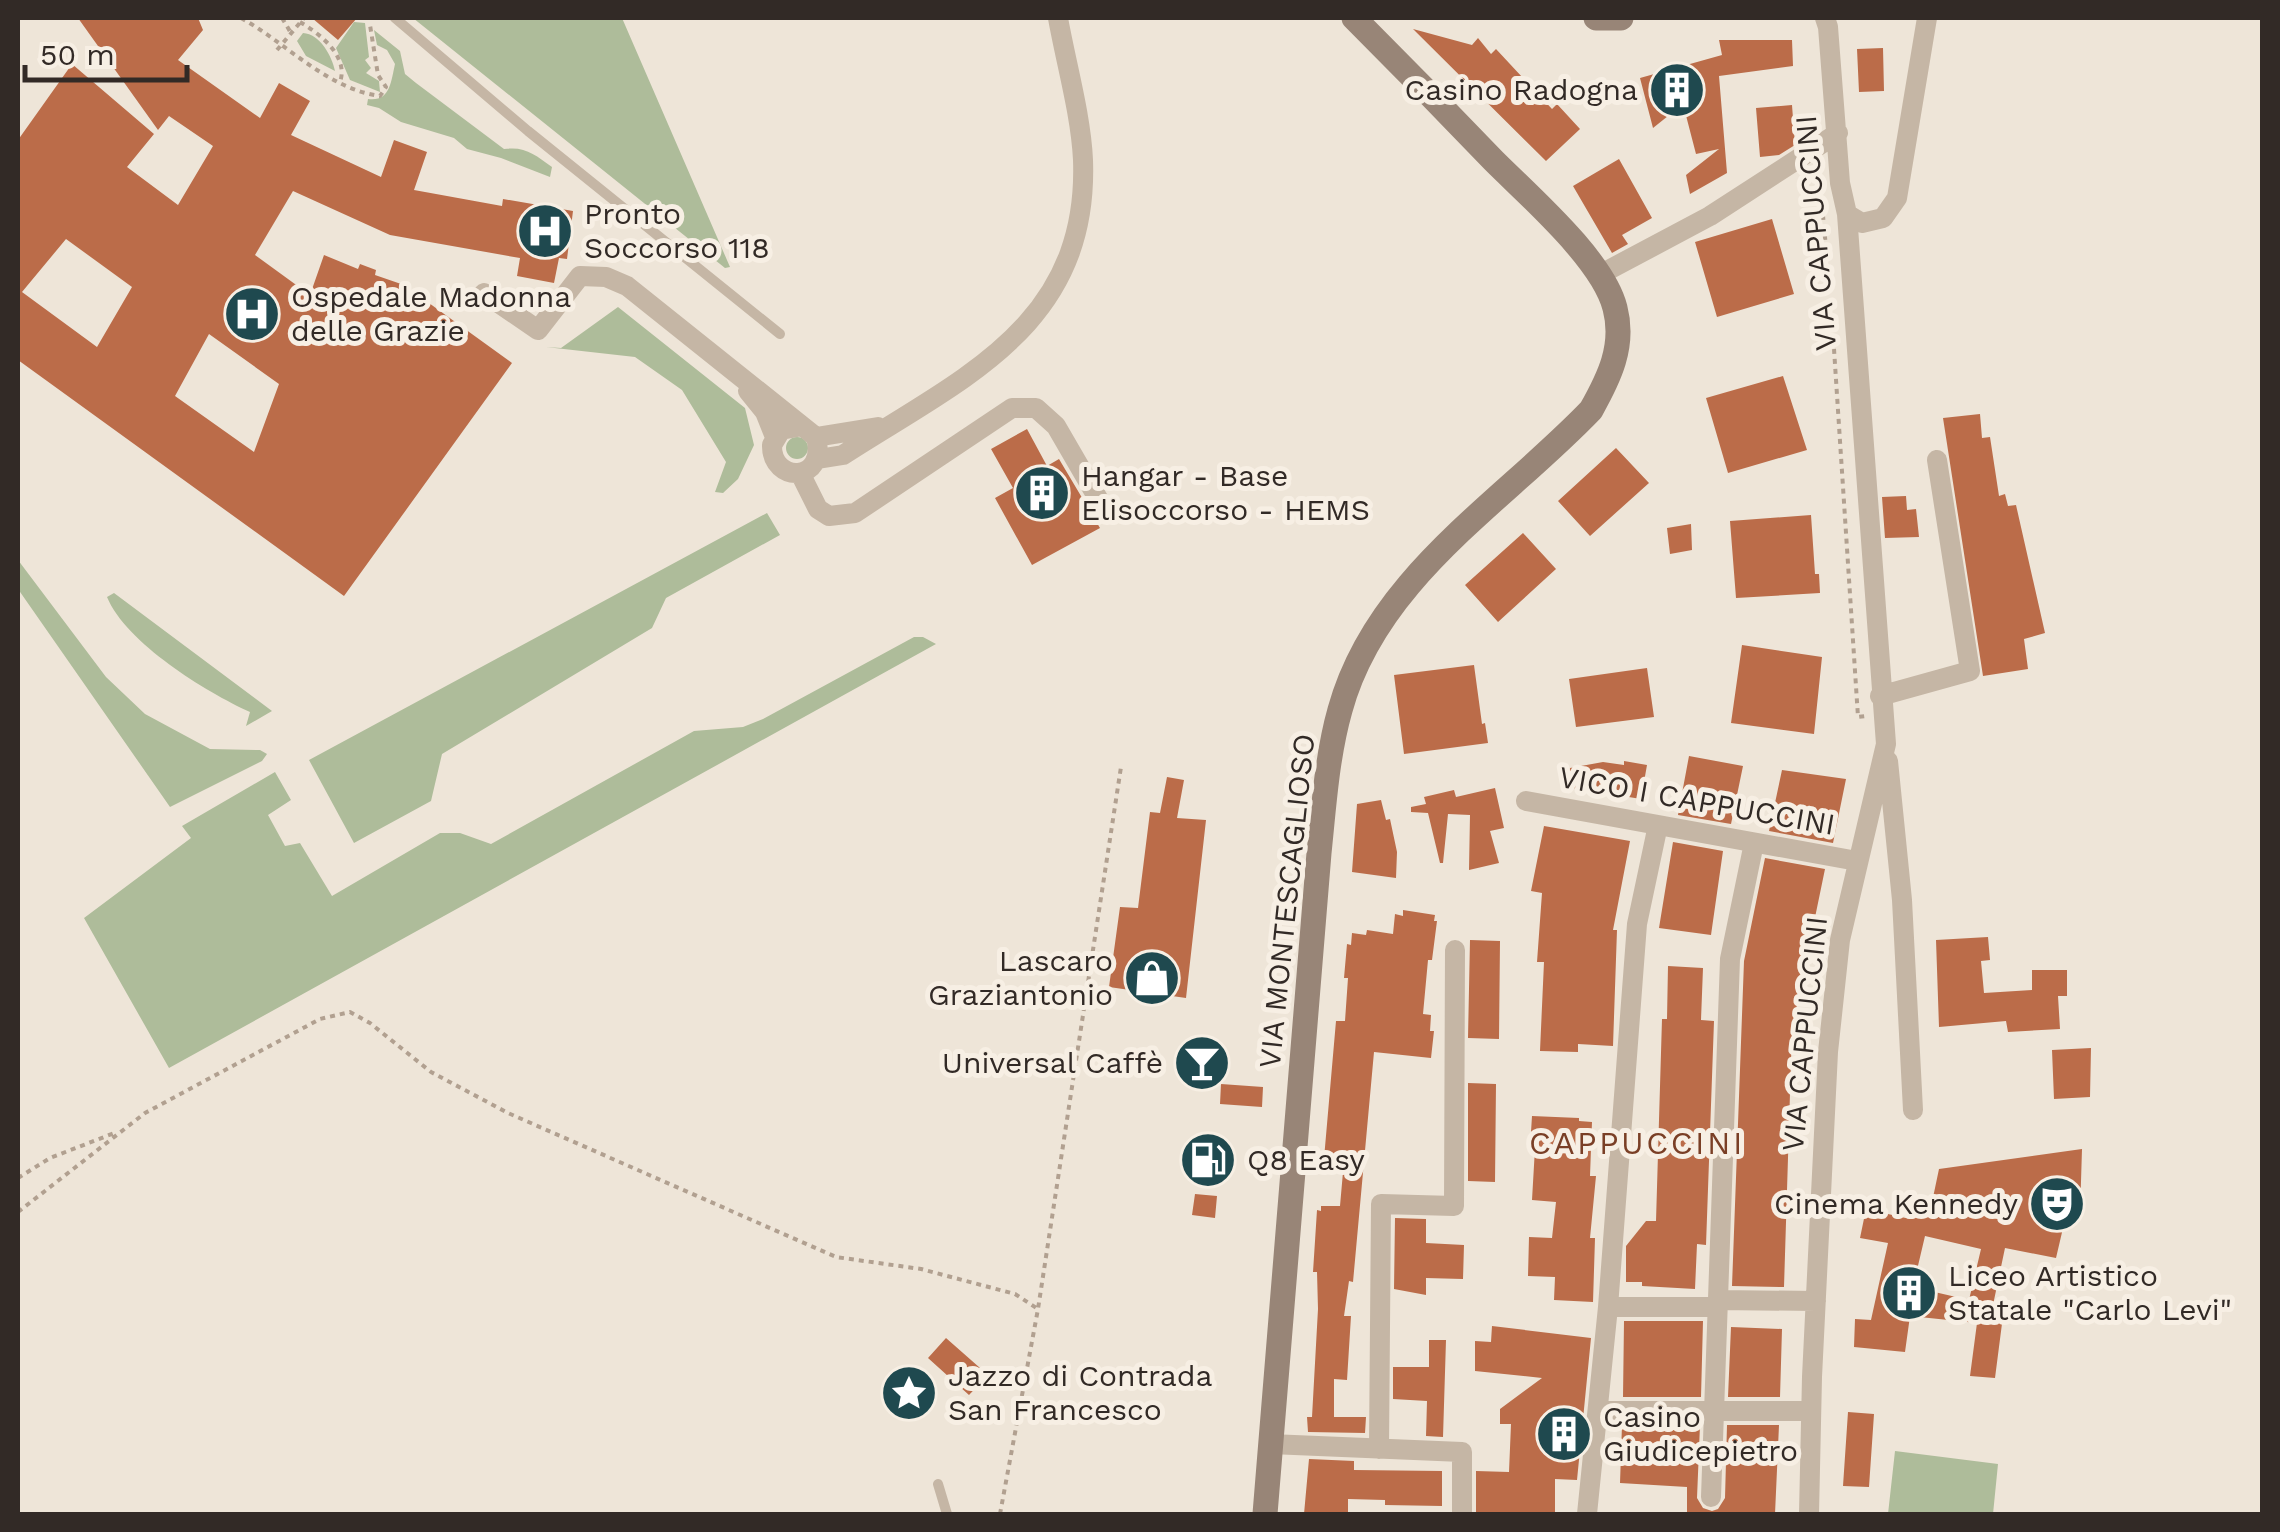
<svg xmlns="http://www.w3.org/2000/svg" width="2280" height="1532" font-family="'Work Sans',sans-serif">
<style>
.green{fill:#aebc9a}
.building{fill:#bb6c49;fill-rule:evenodd}
.lines{fill:none;stroke-linecap:round;stroke-linejoin:round}
.path{stroke:#b1a090;stroke-width:4;stroke-dasharray:5 5;stroke-linecap:butt}
.lane{stroke:#c5b6a5;stroke-width:10}
.street{stroke:#c5b6a5;stroke-width:20}
.secondary{stroke:#988577;stroke-width:25}
.labels{text-anchor:middle;stroke-width:10;stroke-linejoin:round;paint-order:stroke}
.poi-label{font-size:30px;fill:#322a26;stroke:#f7efe4;text-anchor:start}
.street-label{font-size:30px;fill:#322a26;stroke:#f7efe4}
.neighbourhood-label{font-size:32px;letter-spacing:2.5px;fill:#7a3f26;stroke:#f7efe4}
</style>
<rect width="100%" height="100%" fill="#eee5d8"/>
<path class="green" d="M413 18H622L730 267 725 268Z
M354 22 365 23 369 57 365 60 371 68 366 73 379 81 380 92 350 80 336 48Z
M374 30 400 51 405 74 416 83 504 149C526 146 535 155 552 167L550 177 501 158 467 149 454 138 401 122 379 108 367 105 368 99C390 102 391 82 395 64L387 50 377 45Z
M303 33C320 34 332 56 335 71L306 56 297 41Z
M618 307 745 408 754 445 738 479 723 493 715 492 726 462 682 390 635 357 546 347 561 348Z
M786 448a11 11 0 1 1 22 0a11 11 0 1 1-22 0Z
M767 513 780 535 666 598 652 628 442 754 431 801 354 843 309 760Z
M18 560 106 677 145 714 210 749 260 750 267 754 262 761 170 807 18 589Z
M114 593 272 711 246 726 250 712C206 692 126 643 107 597Z
M914 637H923L936 644 169 1068 84 918 191 838 182 826 275 772 291 800 268 815 285 846 300 843 332 896 440 833H460L491 844 694 731 743 727 763 719Z
M1895 1451 1998 1464 1993 1514H1888Z"/>
<path class="building" d="M78 18H198L203 30 178 60 260 118 279 83 310 101 291 135 381 177 394 140 427 152 414 190 502 206 503 199 573 211 567 259 559 258 554 283 517 276 520 258 390 235 293 191 255 255 310 295 324 255 358 269 360 264 376 270 375 275 404 285 512 363 344 596 18 360V140L72 64 154 134 127 167 178 205 213 146 169 116 158 130ZM66 239 132 287 97 347 22 292ZM209 334 279 384 254 452 175 396Z
M312 18H357L338 40Z
M1413 29 1472 45 1478 38 1491 54 1496 49 1552 109 1557 104 1580 129 1546 161Z
M1719 40H1792L1793 66 1719 76 1727 173 1690 194 1686 175 1719 149 1696 154 1683 104 1653 128 1640 78 1722 55Z
M1883 48 1884 91 1859 92 1857 49Z
M1792 105 1795 145 1779 155 1760 157 1756 108Z
M1619 159 1652 218 1622 235 1628 244 1612 253 1573 186Z
M1772 219 1794 294 1717 317 1695 242Z
M1783 376 1807 450 1728 473 1706 398Z
M1980 414 1982 438 1990 437 1999 496 2005 494 2008 506 2016 505 2045 633 2024 639 2028 669 1983 676 1943 418Z
M1027 429 1047 466 1059 459 1100 528 1032 565 995 498 1013 488 991 449Z
M1616 448 1649 483 1590 536 1558 501Z
M1906 496 1907 510 1916 509 1919 537 1885 538 1882 497Z
M1811 515 1815 574H1819L1820 593 1736 598 1730 521Z
M1691 524 1692 550 1670 554 1667 528Z
M1523 533 1556 569 1498 622 1465 585Z
M1742 645 1822 657 1814 734 1731 723Z
M1474 665 1482 724 1485 723 1488 743 1404 754 1394 675Z
M1647 668 1654 717 1576 727 1569 679Z
M1689 756 1743 766 1731 824 1678 815Z
M1624 761 1647 765 1641 799 1567 787 1570 768 1603 762 1624 765Z
M1782 770 1846 779 1833 843 1769 831Z
M1167 777 1184 780 1177 818 1206 820 1186 998 1109 987 1120 907 1138 908 1150 812 1160 813Z
M1495 788 1504 828 1490 831 1499 863 1469 870 1470 815 1448 814 1443 863H1440L1428 813 1411 812V807L1426 804 1424 797 1454 790 1456 797Z
M1381 800 1386 820 1390 819 1397 852 1396 878 1352 872 1357 804Z
M1544 826 1630 841 1613 930H1617L1613 1046 1578 1044V1052L1540 1051 1544 962H1537L1542 893 1531 891Z
M1673 842 1723 851 1711 935 1659 928Z
M1765 858 1825 869 1792 1029 1784 1287 1732 1286 1744 961Z
M1403 910 1435 915 1434 921H1437L1432 960H1428L1423 1014 1431 1015 1430 1031H1434L1431 1058 1374 1052 1353 1282 1349 1281 1344 1316H1351L1347 1380 1334 1379V1417H1366L1365 1433 1308 1432 1307 1417H1312L1318 1309 1317 1272H1313L1317 1210 1321 1211V1206H1340L1343 1172 1323 1170 1336 1021H1345L1348 978H1344L1347 944 1351 945 1352 933 1366 935 1367 930 1393 934 1395 914 1403 916Z
M1988 937 1990 960 1981 961 1984 993 2032 990V970H2067V996H2058L2060 1029 2008 1032 2006 1021 1939 1027 1936 940Z
M1470 940 1500 941 1499 1039 1468 1038Z
M1668 966 1703 968 1701 1020 1714 1021 1706 1245 1697 1244 1695 1289 1642 1286V1282H1626V1246L1646 1221H1656L1662 1019H1667Z
M1192 1047 1216 1050 1212 1079 1188 1076Z
M2091 1048 2090 1097 2054 1099 2052 1050Z
M1468 1083 1496 1084 1495 1182 1468 1181Z
M1221 1084 1263 1087 1262 1107 1220 1104Z
M1532 1116 1579 1118V1121L1592 1122 1590 1176H1596L1590 1238H1595L1593 1302 1554 1300 1555 1277 1528 1276 1529 1237 1552 1238 1556 1202 1532 1200 1535 1148H1530Z
M2082 1149 2080 1214 2067 1211 2056 1258 2005 1248 1993 1305 2004 1308 1995 1378 1970 1376 1977 1323 1910 1316 1905 1352 1854 1347 1855 1319 1871 1320 1888 1243 1860 1238 1866 1209 1910 1219 1913 1203 1931 1207 1939 1169ZM1925 1236 1981 1249 1969 1300 1913 1287Z
M1195 1194 1217 1196 1215 1218 1192 1215Z
M1395 1218 1426 1219V1243L1464 1245 1463 1279 1426 1278V1295L1394 1289Z
M1624 1321H1703L1701 1397H1623Z
M1492 1326 1591 1338 1577 1480 1555 1479V1514H1476V1471L1509 1472 1511 1424H1500V1409L1542 1378 1475 1371V1341L1491 1342Z
M1731 1327 1782 1329 1780 1397H1728Z
M946 1338 988 1375 969 1395 928 1358Z
M1429 1340H1446L1443 1437 1426 1436 1427 1401 1393 1399V1367H1429Z
M1848 1412 1874 1414 1869 1487 1843 1486Z
M1622 1425H1700L1697 1498 1703 1508 1712 1511 1718 1509 1725 1498 1727 1425H1779L1775 1514H1687V1487L1620 1483Z
M1309 1459 1354 1461V1470L1442 1471V1506L1385 1505V1500L1348 1499V1514H1304Z"/>
<g class="lines">
<path class="path" d="M241 18C285 42 327 89 380 96L386 87 378 75 370 25
M282 18 291 33
M300 22C320 34 349 56 340 82
M277 50 304 18
M1822 205 1829 280
M1834 349 1858 717 1866 716
M18 1178 50 1158 117 1132
M18 1212 145 1113 320 1019 350 1012 370 1023 431 1072 508 1113 836 1257 921 1269 1015 1294 1038 1309
M1000 1514 1038 1309 1121 767"/>
<path class="lane" d="M395 18 528 131 780 334
M938 1484 947 1514"/>
<path class="street" d="M1847 214 1862 223 1883 218 1897 198 1927 18
M1601 274 1710 216 1838 133
M484 293 538 330 580 276 606 277 627 286 816 437C828 483 771 484 772 445L781 430 802 426
M748 391 765 412 775 437
M816 437 878 427
M818 459 843 455C962 378 1089 326 1083 160 1081 115 1066 63 1058 18
M800 473 818 509 829 516 855 513 1012 408H1036L1056 426 1107 514
M1880 696 1970 671 1937 460
M1888 761 1902 900 1913 1110
M1526 801 1857 861
M1718 1300 1816 1301
M1608 1307H1718
M1599 1411H1811
M1270 1444 1462 1452V1514
M1379 1449 1381 1204 1454 1206 1455 950
M1711 1497 1730 959 1754 843
M1587 1514 1608 1307 1637 924 1658 825
M1809 1514 1812 1377 1828 1052 1840 940 1886 744 1847 214 1840 183 1828 27 1825 18"/>
<path class="secondary" d="M1596 18H1621
M1265 1514 1319 853C1324 805 1327 756 1340 710 1376 578 1502 503 1591 410 1609 378 1625 346 1615 308 1603 260 1530 197 1494 161 1448 113 1401 65 1354 18"/>
</g>
<defs>
<g id="building-disc" transform="scale(2.875)"><circle r="9.5" fill="#1f494f" stroke="#f7efe4"/><path d="M-4-6H4V6H1V3H-1V6H-4ZM-2.5-4.3h1.7v1.8h-1.7ZM.8-4.3h1.7v1.8H.8ZM-2.5-1h1.7V.8h-1.7ZM.8-1h1.7V.8H.8Z" fill="#fff"/></g>
<g id="hospital-disc" transform="scale(2.875)"><circle r="9.5" fill="#1f494f" stroke="#f7efe4"/><path d="M-5-5h3v3.5h4V-5h3V5h-3V1.5h-4V5h-3Z" fill="#fff"/></g>
<g id="shop-disc" transform="scale(2.875)"><circle r="9.5" fill="#1f494f" stroke="#f7efe4"/><path d="M-5-2.5h2.3a2.7 3.5 0 0 1 5.4 0H5L5.5 6h-11ZM-1.5-2.5h3a1.5 2.3 0 0 0-3 0Z" fill="#fff"/></g>
<g id="bar-disc" transform="scale(2.875)"><circle r="9.5" fill="#1f494f" stroke="#f7efe4"/><path d="M-6-5H6L.8 .8V4.5H3.5V6h-7V4.5H-.8V.8Z" fill="#fff"/></g>
<g id="fuel-disc" transform="scale(2.875)"><circle r="9.5" fill="#1f494f" stroke="#f7efe4"/><path d="M-5.5-6h7V0h2V4h1.3V-2.5L3-4.5l.8-.8L6-3V5H2.5V1h-1V6h-7ZM-4.2-4.7v3.2H.2V-4.7Z" fill="#fff"/></g>
<g id="theatre-disc" transform="scale(2.875)"><circle r="9.5" fill="#1f494f" stroke="#f7efe4"/><path d="M-5-5.5Q0-4 5-5.5V0Q5 5 0 6Q-5 5-5 0ZM-3.3-2.5H-1v1.5H-3.3ZM1-2.5H3.3v1.5H1ZM-2.8 1Q0 5.5 2.8 1Z" fill="#fff"/></g>
<g id="sight-disc" transform="scale(2.875)"><circle r="9.5" fill="#1f494f" stroke="#f7efe4"/><path d="M0-6L1.8-2.2L6-1.7L2.9 1.2L3.7 5.4L0 3.3L-3.7 5.4L-2.9 1.2L-6-1.7L-1.8-2.2Z" fill="#fff"/></g>
</defs>
<g fill-rule="evenodd">
<use href="#building-disc" x="1677" y="90"/>
<use href="#hospital-disc" x="545" y="231"/>
<use href="#hospital-disc" x="252" y="314"/>
<use href="#building-disc" x="1042" y="493"/>
<use href="#shop-disc" x="1152" y="978"/>
<use href="#bar-disc" x="1202" y="1063"/>
<use href="#fuel-disc" x="1208" y="1160"/>
<use href="#theatre-disc" x="2057" y="1204"/>
<use href="#building-disc" x="1909" y="1293"/>
<use href="#sight-disc" x="909" y="1393"/>
<use href="#building-disc" x="1564" y="1434"/>
</g>
<g class="labels">
<g class="poi-label">
<text x="1638" y="100" text-anchor="end">Casino Radogna</text>
<text x="584" y="224">Pronto<tspan x="584" dy="34">Soccorso 118</tspan></text>
<text x="291" y="307">Ospedale Madonna<tspan x="291" dy="34">delle Grazie</tspan></text>
<text x="1081" y="486">Hangar - Base<tspan x="1081" dy="34">Elisoccorso - HEMS</tspan></text>
<text x="1113" y="971" text-anchor="end">Lascaro<tspan x="1113" dy="34">Graziantonio</tspan></text>
<text x="1163" y="1073" text-anchor="end">Universal Caffè</text>
<text x="1247" y="1170">Q8 Easy</text>
<text x="2018" y="1214" text-anchor="end">Cinema Kennedy</text>
<text x="1948" y="1286">Liceo Artistico<tspan x="1948" dy="34">Statale "Carlo Levi"</tspan></text>
<text x="948" y="1386">Jazzo di Contrada<tspan x="948" dy="34">San Francesco</tspan></text>
<text x="1603" y="1427">Casino<tspan x="1603" dy="34">Giudicepietro</tspan></text>
</g>
<g class="street-label">
<text transform="translate(1816 233) rotate(-95)" y="10">VIA CAPPUCCINI</text>
<text transform="translate(1697 801) rotate(10)" y="10">VICO I CAPPUCCINI</text>
<text transform="translate(1287 901) rotate(-84)" y="10">VIA MONTESCAGLIOSO</text>
<text transform="translate(1805 1034) rotate(-84)" y="10">VIA CAPPUCCINI</text>
</g>
<g class="neighbourhood-label">
<text x="1637" y="1154">CAPPUCCINI</text>
</g>
</g>
<rect width="2280" height="1532" fill="none" stroke="#322a26" stroke-width="40"/>
<path d="M25 65v15h162v-15" fill="none" stroke="#322a26" stroke-width="5"/>
<text x="40" y="65" font-size="30" fill="#322a26" stroke="#f7efe4" stroke-width="8" paint-order="stroke">50 m</text>
</svg>
